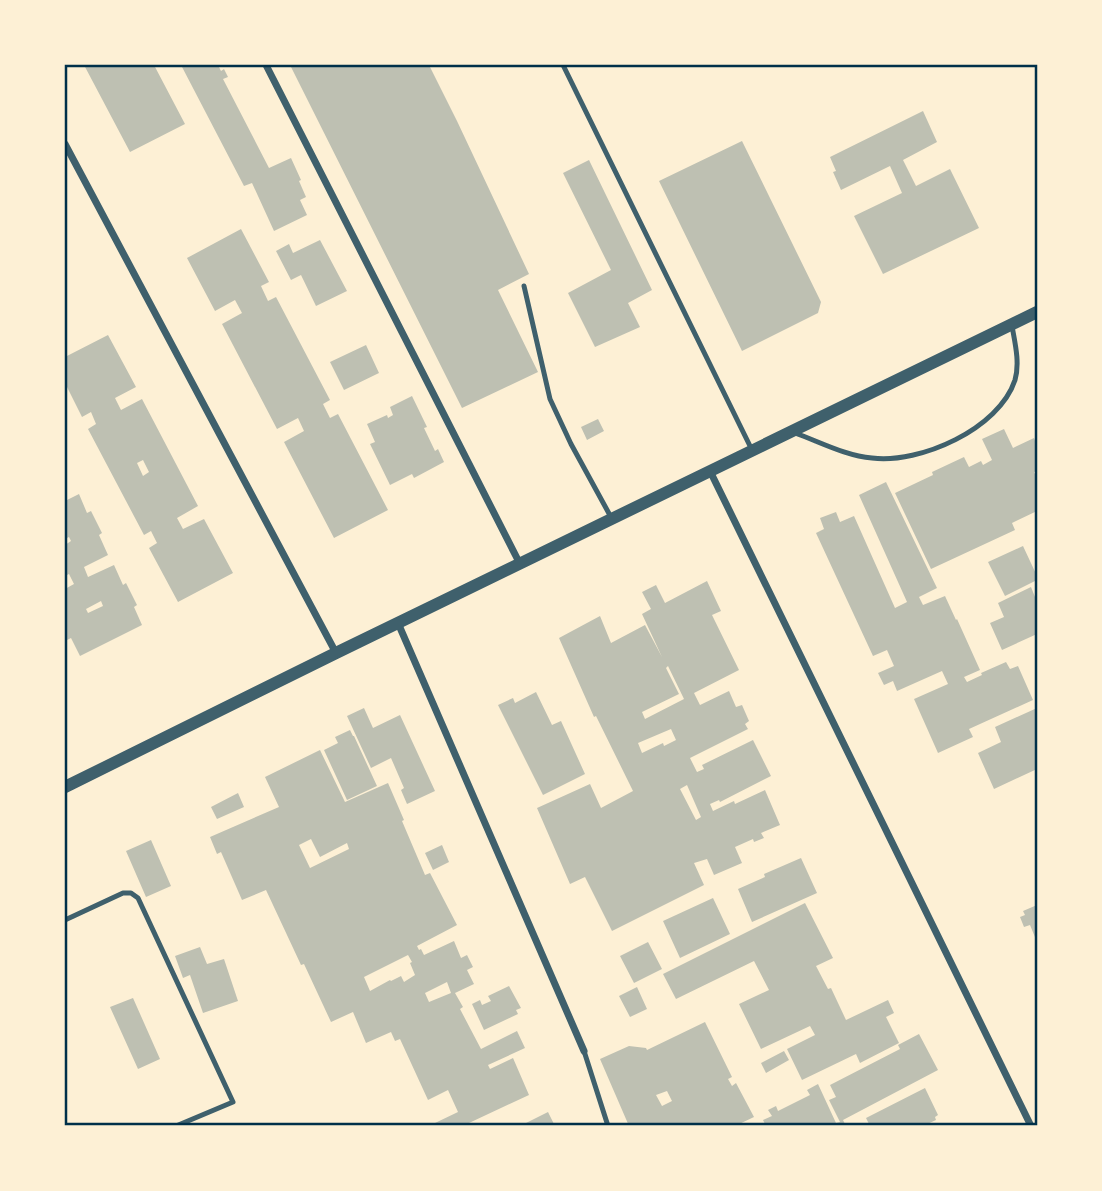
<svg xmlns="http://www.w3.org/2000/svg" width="1102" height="1191" font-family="Jost,sans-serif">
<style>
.building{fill:#bec0b2;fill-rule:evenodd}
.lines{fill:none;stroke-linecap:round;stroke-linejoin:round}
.service{stroke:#3f606c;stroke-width:5}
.minor{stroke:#3f606c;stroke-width:7}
.tertiary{stroke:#3f606c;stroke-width:12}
.neatline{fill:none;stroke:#003049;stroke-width:2.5}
</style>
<rect width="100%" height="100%" fill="#fdf0d5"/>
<path class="building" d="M84 65H154L185 124 130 152Z
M181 65H218L221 71 224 69 228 77 223 79 269 168 291 158 301 180 299 181 306 197 300 200 307 215 274 231 252 183 244 186Z
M290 65H429L457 121 529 274 498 290 538 372 462 408Z
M923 111 937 142 903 160 916 186 950 169 979 228 883 274 854 216 902 193 890 166 841 190 833 172 836 171 830 157Z
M742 141 821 302 818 313 742 351 659 181Z
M589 160 652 290 628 303 640 327 595 347 568 293 611 270 563 173Z
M241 229 269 282 261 286 268 301 276 297 330 400 323 404 330 418 338 414 388 510 334 538 284 442 304 431 298 418 277 429 222 324 242 313 235 300 215 311 187 258Z
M320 240 347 291 316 306 301 275 291 280 276 251 289 244 293 253Z
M108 335 136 387 115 398 121 410 142 399 198 506 177 518 183 529 204 519 233 573 178 602 149 548 157 543 151 531 144 535 88 429 96 424 91 412 82 417 65 383V357ZM143 460 149 472 143 476 137 463Z
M366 345 379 373 344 390 330 362Z
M412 396 427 427 424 428 435 451 438 449 444 462 414 478 412 474 390 485 370 444 375 442 367 424 387 415 388 418 393 415 390 407Z
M598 419 604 431 587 440 581 427Z
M1004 429 1013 448 1034 438 1037 446V471L1034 472 1037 478V511L1012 523 1015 530 931 569 895 493 933 475 932 472 964 457 969 467 981 461 983 465 992 460 982 439Z
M886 482 937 588 919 597 923 605 945 596 956 620 957 619 980 670 964 677 967 682 982 675 981 673 1006 662 1010 669 1018 666 1033 700 969 729 973 737 938 753 914 699 948 684 942 671 897 691 893 681 884 685 878 673 894 666 887 650 873 656 816 533 824 529 820 518 836 512 840 522 854 516 895 608 907 602 859 495Z
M79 494 87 513 91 511 102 533 99 535 108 555 84 567 88 577 114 565 123 585 126 583 137 605 134 607 142 625 80 656 71 638 67 640 65 635V589L74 584 69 574 65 576V545L71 541 69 537 65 539V501ZM101 601 103 606 88 613 86 609Z
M1023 546 1037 576V580L1005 596 988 562Z
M707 581 721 611 712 615 739 670 694 693 700 705 729 691 736 707 742 705 749 721 745 724 748 729 690 758 697 772 704 769 702 765 753 740 771 776 720 802 719 800 710 804 713 811 734 801 735 804 765 790 780 825 761 833 764 838 754 842 753 839 735 847 742 863 714 875 707 859 694 863 704 885 612 931 585 877 570 884 537 808 590 784 601 808 633 791 596 716 594 717 559 638 600 616 611 643 645 625 662 657 642 614 651 609 642 592 656 585 665 603ZM668 666 684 699 645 719 642 712 679 694 666 668ZM671 729 676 740 664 746 663 743 642 753 638 743ZM687 785 701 817 696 820 680 789Z
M1031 587 1037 602V634L1002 650 990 623 1004 617 998 603Z
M536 692 552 725 561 721 585 774 543 795 498 705 513 698 515 703Z
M364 708 373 728 400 715 435 791 407 804 401 790 404 788 391 758 371 768 347 716Z
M1037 708V769L994 789 978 753 1001 742 995 727Z
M350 730 353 736H354L377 786 347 800 324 750 338 743 335 737Z
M320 750 345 802 388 783 404 820 402 821 425 875 430 873 457 925 417 946 419 950 421 949 424 955 454 941 461 958 467 955 473 967 467 970 474 984 455 993 463 1007 460 1009 481 1049 517 1031 525 1048 488 1065 490 1069 513 1058 529 1095 469 1123 471 1126H436L435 1123 458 1112 448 1090 428 1100 400 1039 395 1041 391 1032 366 1043 353 1012 331 1022 304 964 301 965 266 890 242 900 221 852 217 854 210 837 279 807 265 777ZM311 839 320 857 347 843 349 849 310 868 299 845ZM408 955 412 962 410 963 415 975 404 982 401 976 391 981 390 980 370 991 364 977ZM447 982 451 993 429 1002 425 993Z
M238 793 244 807 217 819 211 807Z
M151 840 171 886 146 897 126 851Z
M442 845 449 862 433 870 425 853Z
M801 858 817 893 752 922 738 889 765 877 764 874Z
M713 898 730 934 680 958 663 921Z
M805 903 833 958 816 966 828 989 831 988 846 1020 888 1000 894 1013 886 1017 899 1043 860 1063 856 1054 802 1080 787 1049 815 1035 810 1026 761 1049 739 1004 769 990 754 961 676 999 663 974Z
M1037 905V942L1030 925 1024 927 1020 917 1025 915 1023 911Z
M648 942 662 969 634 983 620 956Z
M200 947 207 964 224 959 238 1001 203 1013 190 975 183 978 175 956Z
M509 986 521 1008 516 1010 518 1014 484 1030 472 1004 480 1000 482 1005 491 1001 488 996Z
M637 987 647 1009 630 1017 619 996Z
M133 998 160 1059 138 1069 110 1007Z
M705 1022 732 1077 728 1079 732 1086 736 1083 754 1117 735 1126H629L600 1059 629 1046 646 1048 647 1050ZM667 1091 672 1101 662 1106 656 1095Z
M919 1034 938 1070 843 1120 846 1126H766L763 1120 772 1116 768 1110 776 1106 778 1111 810 1095 807 1090 818 1084 836 1123 840 1122 829 1100 836 1097 830 1085 900 1049 898 1045Z
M784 1051 789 1060 766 1073 761 1063Z
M925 1088 938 1115 935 1117 936 1120 923 1126H870L866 1118Z
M548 1112 555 1126H520Z"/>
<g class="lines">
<path class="service" d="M563 65 751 448
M524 286 550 399 571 444 612 519
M795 433C820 442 846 456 872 458 920 464 999 429 1015 380 1020 363 1015 343 1012 326
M65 920 123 893H131L138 898 233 1102 176 1126
M584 1051 608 1126"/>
<path class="minor" d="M266 65 520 564
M65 144 336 653
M710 471 1031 1126
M398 623 584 1051"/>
<path class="tertiary" d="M65 787 336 653 1037 312"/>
</g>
<rect width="1102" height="1191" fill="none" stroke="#fdf0d5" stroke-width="133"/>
<rect x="66" y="66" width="970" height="1058" class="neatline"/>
</svg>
